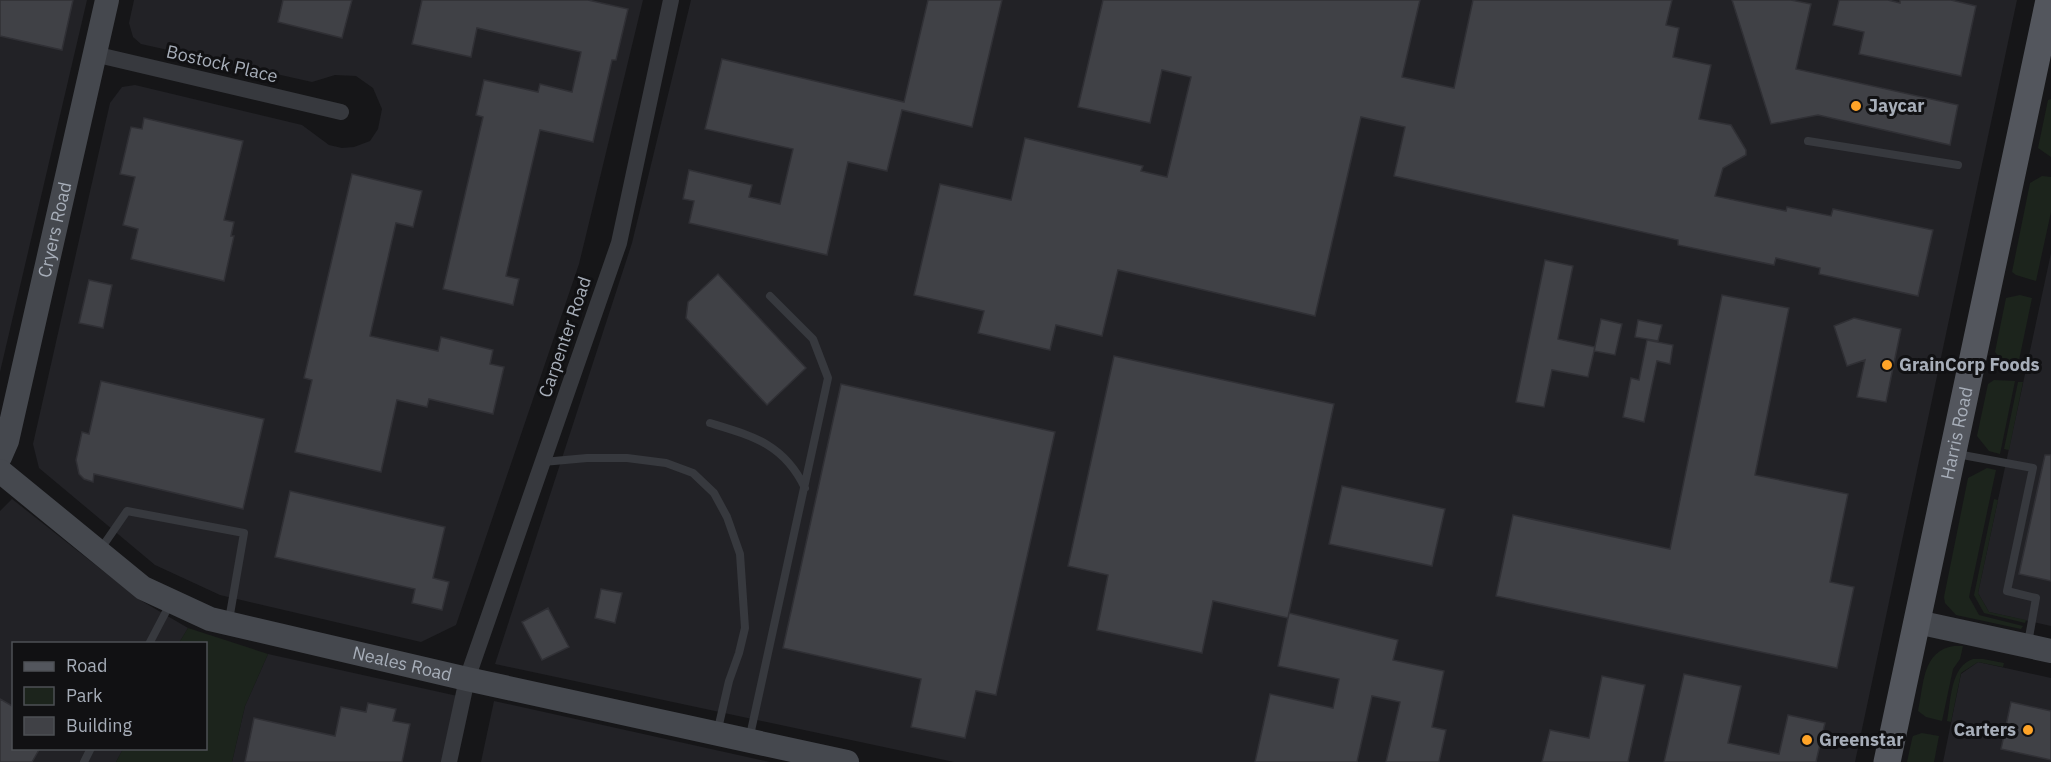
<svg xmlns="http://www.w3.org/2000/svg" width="2051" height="762" font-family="'IBM Plex Sans',sans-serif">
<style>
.built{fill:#222226}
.green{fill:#1c241c}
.building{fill:#404146;stroke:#303035;stroke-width:1.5}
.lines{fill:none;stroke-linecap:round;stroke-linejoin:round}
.lane{stroke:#37393e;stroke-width:8}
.street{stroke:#37393e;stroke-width:16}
.secondary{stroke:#45484e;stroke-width:24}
.primary{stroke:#53565d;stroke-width:27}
.poi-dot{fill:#ffa428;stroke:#111113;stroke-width:2}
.labels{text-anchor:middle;stroke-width:6;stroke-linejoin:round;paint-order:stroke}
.street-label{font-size:18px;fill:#a7aeb9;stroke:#111113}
.poi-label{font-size:18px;font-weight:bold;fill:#a7aeb9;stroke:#111113;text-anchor:start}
</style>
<rect width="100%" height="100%" fill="#161618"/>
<path class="built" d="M0 0H87L0 372Z
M134 0H643L579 264 456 625 421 642 220 595 155 565 39 468 33 444 110 103 122 87 135 85 302 125 329 145 342 148 354 147 370 141 378 129 382 109 373 88 356 76 335 75 312 82 141 44 133 37 129 23Z
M691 0H2017L1855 762H954L495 664 632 243Z
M2051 253V626L1989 612 1978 593Z
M12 499 140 600 188 628 179 643 14 644V748L123 749 116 762H0V511Z
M268 654 462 697 448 762H232L245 706Z
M1978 662 2051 678V762H1943L1961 674Z
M494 701 770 762H481Z"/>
<path class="green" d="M2051 99V157L2038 148 2048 100Z
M2042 176 2051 177V212L2036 281 2016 275 2012 272 2030 183Z
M2020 295 2032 298 2018 365 1999 357 1995 352 2006 298Z
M1994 380 2015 381 2000 454 1989 451 1977 436 1988 384Z
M2018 382H2023L2009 450 2004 449Z
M1987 468 1996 470 1969 597 1979 615 2023 626 2021 629 1956 615 1945 603 1944 597 1968 478Z
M1994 499 1998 500 1978 593 1989 612 2026 620 2025 623 1984 613 1974 595Z
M188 628 268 654 245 706 232 762H116L123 749 206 748V644L179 643Z
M1954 646H1963L1960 659 1953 669 1942 721 1926 717 1918 711C1924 684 1922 651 1954 646Z
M1973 659H1983L2004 663 2003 667 1978 662 1961 673 1951 722 1947 721C1951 702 1950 666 1973 659Z
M1922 733 1939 736 1934 762H1907L1912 739 1913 736Z"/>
<path class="building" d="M0 0H73L62 50 0 36Z
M283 0H352L342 38 278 22Z
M422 0H588L628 9 616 60H612L593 142 540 130 506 276 519 279 513 305 443 289 483 117 476 115 484 80 538 92 540 84 572 92 581 52 477 28 471 57 412 44Z
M928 0H1002L972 127 902 110 887 171 848 162 827 255 689 223 694 201 683 199 689 170 752 185 749 197 780 204 793 149 705 129 722 59 904 102Z
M1103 0H1420L1402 77 1454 88 1473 0H1672L1666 25 1679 28 1673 57 1711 65 1699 119 1731 125 1746 150V155L1723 168 1715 196 1786 211 1787 207 1831 216 1833 209 1933 230 1918 296 1819 274 1820 268 1776 258 1774 265 1678 245V240L1394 176 1405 127 1361 117 1315 316 1118 270 1102 336 1056 325 1050 350 978 333 984 311 914 295 940 184 1011 200 1025 138 1143 166 1141 171 1167 177 1191 77 1162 70 1150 123 1078 107Z
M1732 0H1791L1811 4 1796 69 1958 105 1950 145 1818 115 1771 124Z
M1839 0H1888L1900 3V0H1951L1976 6 1961 76 1859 54 1864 32 1833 25Z
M144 118 243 141 224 220 234 222 231 236H234L224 281 131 259 138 229 123 225 135 177 120 174 131 127 142 129Z
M352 174 422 191 413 227 396 223 370 336 438 351 441 337 493 350 490 364 504 367 493 414 429 399 427 407 397 400 381 472 295 452 312 380 304 378Z
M1545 260 1573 266 1558 339 1595 347 1588 377 1552 370 1544 407 1516 402Z
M718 274 806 368 767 405 686 318 688 302Z
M89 280 112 285 103 328 79 323Z
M1722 295 1789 308 1755 475 1848 494 1830 582 1854 587 1837 668 1496 596 1513 515 1670 549Z
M1854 318 1901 329 1886 402 1857 397 1865 360 1847 366 1834 326Z
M1601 319 1622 324 1615 355 1594 351Z
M1638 320 1662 325 1658 341 1635 337Z
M1647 340 1673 345 1670 364 1657 361 1644 422 1623 417 1631 378 1639 380Z
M1114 356 1334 404 1288 618 1213 601 1202 653 1097 630 1108 575 1068 566Z
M101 381 264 419 243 509 94 474 93 482 84 479 79 474 76 460 82 432 89 434Z
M841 384 1055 432 996 695 976 691 965 738 911 727 921 679 783 648Z
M2045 455H2051V581L2019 574Z
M1342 486 1445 509 1432 566 1329 544Z
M290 491 445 527 433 578 449 582 442 610 412 603 415 589 275 557Z
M601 589 622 593 615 623 595 618Z
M548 608 569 647 542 660 522 622Z
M1289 613 1398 640 1393 660 1444 671 1432 727 1446 730 1439 762H1386L1400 702 1372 696 1357 762H1255L1270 694 1333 708 1339 679 1278 666Z
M1684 674 1741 686 1728 743 1779 754 1788 715 1825 723 1816 762H1664Z
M1602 676 1645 685 1628 762H1542L1550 730 1589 738Z
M0 699 14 707V748H40L32 762H0Z
M2011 702 2051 711V760L2001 749Z
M368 703 396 709 393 721 410 724 402 762H245L254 718 335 736 341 707 366 712Z"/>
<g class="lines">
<path class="lane" d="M1808 141 1958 165
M710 423C753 436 784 444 805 488
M1957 454 2033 468 2007 591 2036 598 2028 643
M543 462 587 458H627L666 463 693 473 714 493 727 517 740 554 745 628 739 653 729 681 717 733
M100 550 127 511 244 533 229 620
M149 644 171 602
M749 740 828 378 813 339 770 296
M84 762 91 748"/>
<path class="street" d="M94 54 341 112
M449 762 467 679 619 243 671 0"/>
<g class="secondary">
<path id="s1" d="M0 457 7 441 107 0"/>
<path id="s2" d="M0 471 143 588 210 619 467 679 847 762"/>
<path d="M1917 622 2051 651"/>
</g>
<path class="primary" id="s3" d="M1887 762 2049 0"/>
</g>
<g class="poi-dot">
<circle cx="1856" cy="106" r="6"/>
<circle cx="1887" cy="365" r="6"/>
<circle cx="2028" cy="730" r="6"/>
<circle cx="1807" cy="740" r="6"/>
</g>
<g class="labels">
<g class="street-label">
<text transform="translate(222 64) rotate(13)" y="6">Bostock Place</text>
<text dy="6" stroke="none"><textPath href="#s1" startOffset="234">Cryers Road</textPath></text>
<text transform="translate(565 337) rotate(-71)" y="6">Carpenter Road</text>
<text dy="6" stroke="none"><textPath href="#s3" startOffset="336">Harris Road</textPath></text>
<text dy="6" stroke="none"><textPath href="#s2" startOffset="456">Neales Road</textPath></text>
</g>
<g class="poi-label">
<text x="1868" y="112">Jaycar</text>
<text x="1899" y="371">GrainCorp Foods</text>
<text x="2016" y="736" text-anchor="end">Carters</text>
<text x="1819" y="746">Greenstar</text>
</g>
</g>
<rect x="12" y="642" width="195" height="108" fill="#111113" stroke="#4d5055" stroke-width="1.5"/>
<rect x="24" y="662" width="30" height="9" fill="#53565d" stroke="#4d5055" stroke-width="1.5"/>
<text x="66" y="672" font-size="18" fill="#a7aeb9">Road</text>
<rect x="24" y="687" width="30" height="18" fill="#1c241c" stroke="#4d5055" stroke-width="1.5"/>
<text x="66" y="702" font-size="18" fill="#a7aeb9">Park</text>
<rect x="24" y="717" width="30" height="18" fill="#404146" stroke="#4d5055" stroke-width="1.5"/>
<text x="66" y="732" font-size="18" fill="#a7aeb9">Building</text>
</svg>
